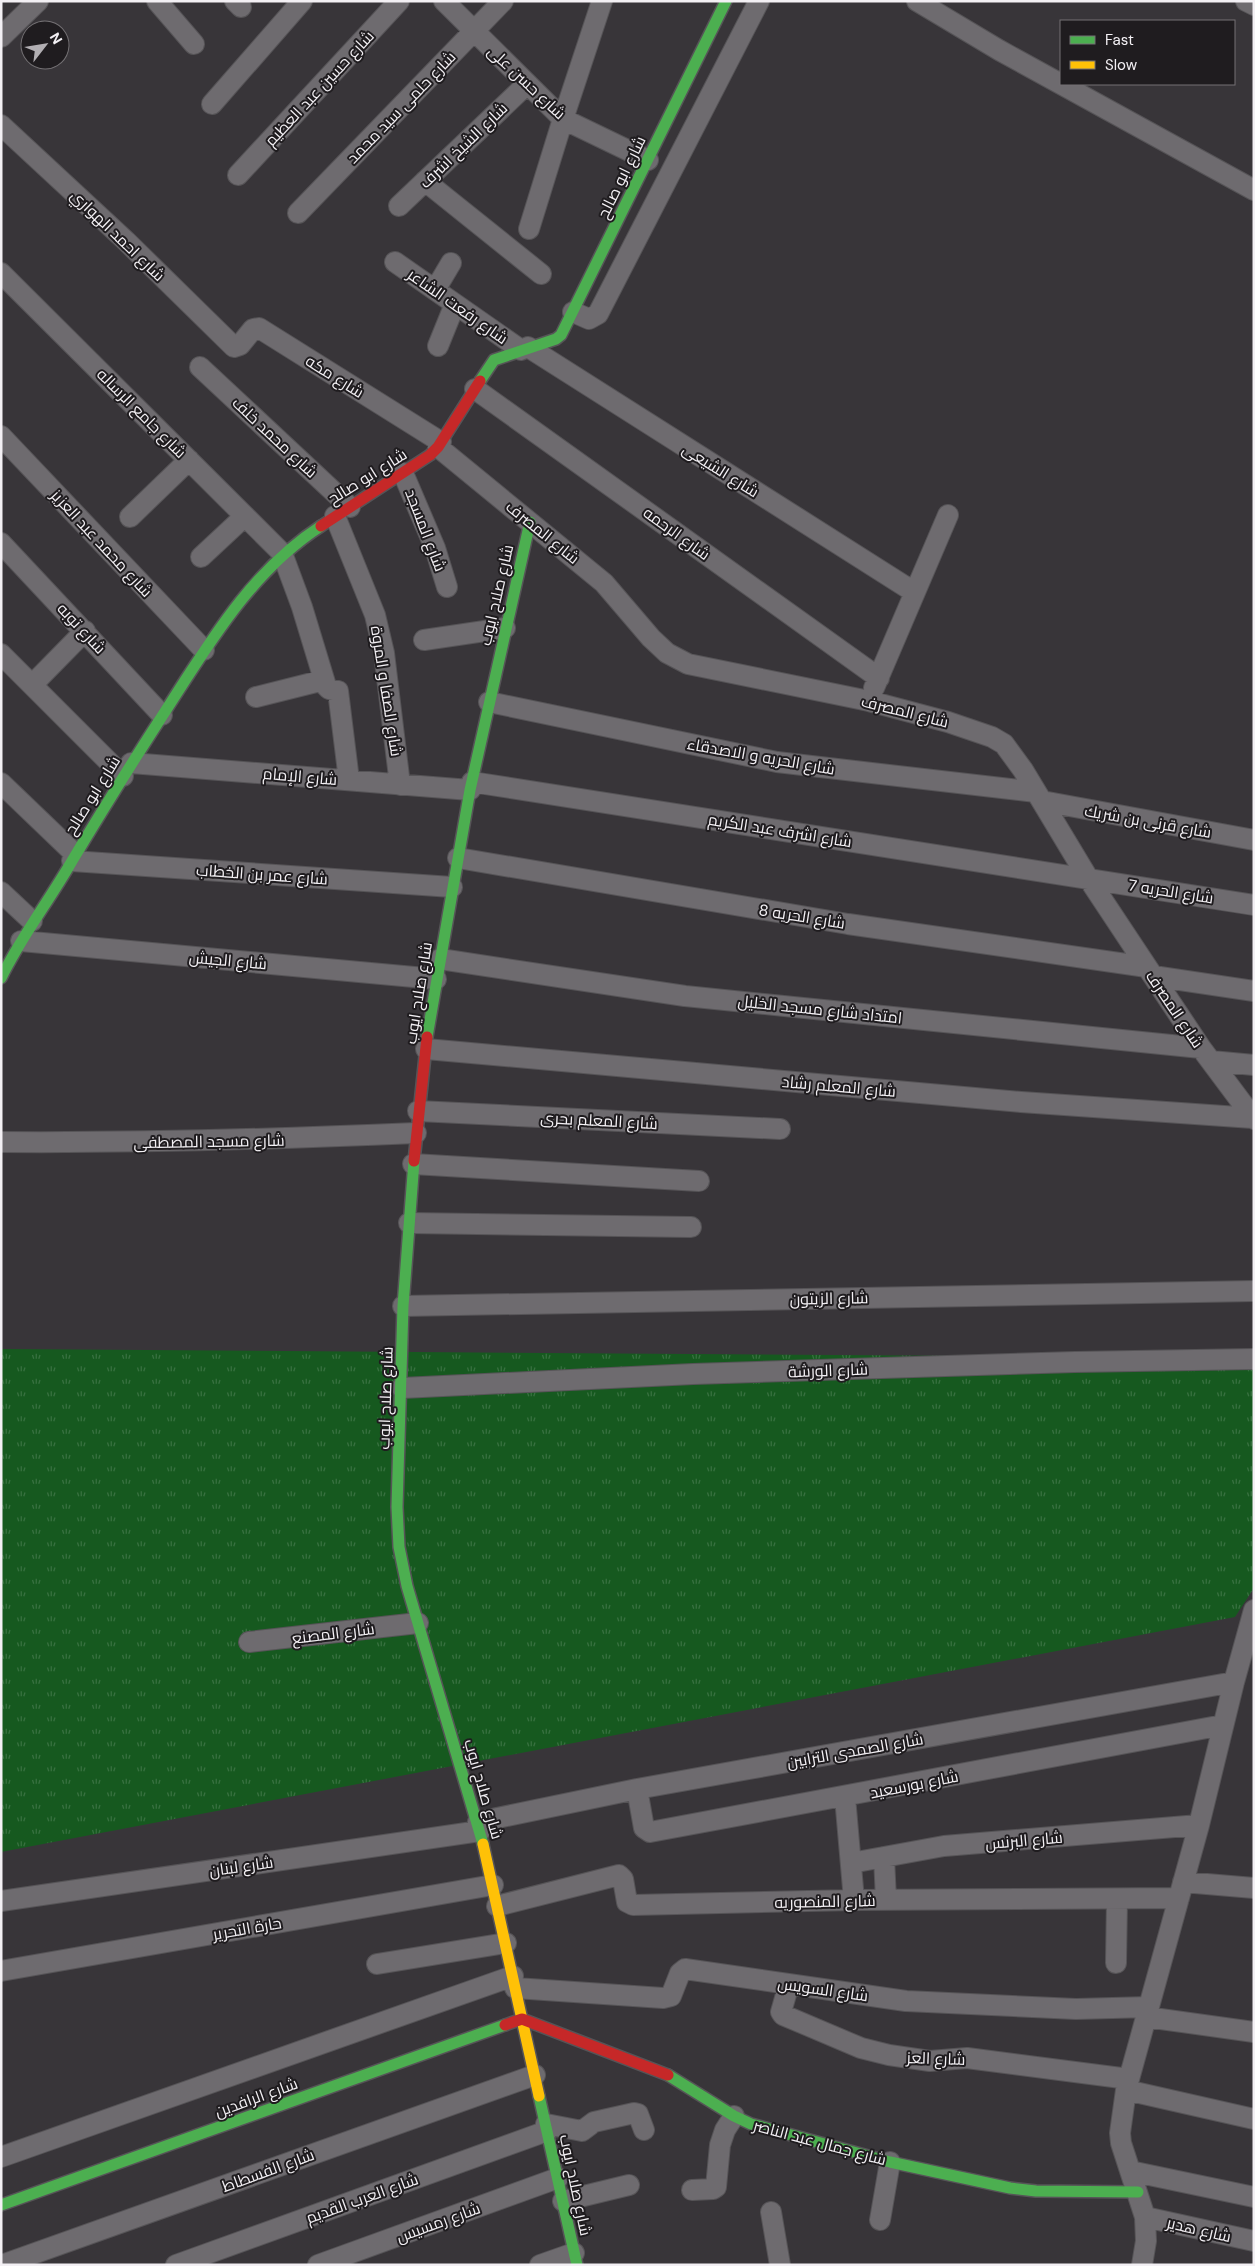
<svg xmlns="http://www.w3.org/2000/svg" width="1255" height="2266" font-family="'DM Sans',Cairo,sans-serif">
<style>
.grass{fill:url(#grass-tufts)}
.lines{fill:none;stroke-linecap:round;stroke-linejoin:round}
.street-casing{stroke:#565457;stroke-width:22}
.fast-casing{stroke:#565457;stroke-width:14}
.slow-casing{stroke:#565457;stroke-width:14}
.jam-casing{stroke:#565457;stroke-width:14}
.street{stroke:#6e6b6f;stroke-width:20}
.fast{stroke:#4caf50;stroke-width:11}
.slow{stroke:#ffc107;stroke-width:11}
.jam{stroke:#c62828;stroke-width:11}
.labels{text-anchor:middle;stroke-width:4;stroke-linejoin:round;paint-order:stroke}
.street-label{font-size:16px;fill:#f3f0f4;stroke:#1f1c1f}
</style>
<defs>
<pattern id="grass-tufts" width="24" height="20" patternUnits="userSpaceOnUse" patternTransform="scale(1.25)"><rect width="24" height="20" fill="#16591f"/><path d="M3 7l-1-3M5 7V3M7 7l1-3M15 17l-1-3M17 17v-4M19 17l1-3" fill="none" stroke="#387140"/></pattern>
</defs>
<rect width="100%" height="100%" fill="#383539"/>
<path class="grass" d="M1 1349 1254 1358V1588L1235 1617 1 1852Z"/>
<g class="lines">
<g class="street-casing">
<path id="street" d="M157 1 194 44
M235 1 241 7
M444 1 563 119 648 160
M917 1 999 50 1254 190
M1246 1 1254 5
M1 37 38 1
M212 104 302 1
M1 125 126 241 234 347 240 345 253 329 259 328 441 442
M238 175 399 1
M425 181 541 274
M399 206 527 84
M298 213 503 1
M529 229 563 119 602 1
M395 262 521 350
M1 273 282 553 302 607 326 686 329 689 338 691 349 780
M435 290 451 263
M573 312 589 319 598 314 759 1
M438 346 455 304
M528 347 914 592
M200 367 350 507
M475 389 879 678
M1 436 204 650
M438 447 604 583 651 638 667 653 688 664 869 701 948 722 992 737 1004 744 1023 770 1088 878 1153 976 1201 1048 1254 1119
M403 473 435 548 447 587
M335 516 375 615 384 653 400 785
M130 517 189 460
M1 543 162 715
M201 557 245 516
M424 640 505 628
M1 654 123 776
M32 685 85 631
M874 688 948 515
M256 697 324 680
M489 702 777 762 1036 792
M131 763 470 790
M472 782 1254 905
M1 783 75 854
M1042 801 1254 840
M458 858 848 924 1147 967
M72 861 452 887
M1 892 32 921
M21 941 436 979
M440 959 685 996 1201 1048
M1153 976 1254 991
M426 1049 1021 1102 1253 1118
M1211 1061 1254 1065
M418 1111 780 1129
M1 1142C140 1143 278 1139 416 1133
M413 1164 699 1181
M409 1223 691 1227
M403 1306 1254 1291
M402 1388 693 1374 1075 1362 1254 1359
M249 1642 418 1623
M637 1789 644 1828 650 1832 1223 1725
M845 1797 854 1900
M478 1822 637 1789 1234 1682
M884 1857 886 1900
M851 1863 944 1846 1199 1825
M1183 1882 1254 1888
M1 1901 480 1831
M497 1906 619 1875 623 1879 627 1902 633 1905 854 1900 1179 1898
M1116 1963 1117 1899
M377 1964 506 1943
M1 1971 493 1885
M789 1984 781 2012 783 2015 861 2048 889 2055 930 2061 967 2058 1129 2079
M515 1988 663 1998 671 1996 680 1973 685 1969 906 2001 1076 2009 1149 2007
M1146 2017 1254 2032
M1126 2090 1254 2119
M546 2124 582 2131 594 2122 634 2113 638 2114 644 2130
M1 2157 513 1976
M1130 2171 1254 2197
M692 2190 713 2189 716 2187 720 2145 725 2130 734 2116
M563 2201 629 2185
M771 2212 780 2265
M1145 2217 1254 2241
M880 2220 890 2162
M2 2265 535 2075
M176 2265 547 2131
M318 2265 558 2178
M540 2265 574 2253
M1142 2265 1146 2241 1145 2217 1121 2143 1120 2133 1126 2090 1199 1825 1234 1682 1254 1610"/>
</g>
<g class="fast-casing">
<path id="fast" d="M480 381 494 360 556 339 561 335 726 1
M1 978C21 937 49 901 72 861 103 809 135 758 168 707 211 640 253 570 321 526
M427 1037 470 790 530 522
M414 1161 403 1306 397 1507 399 1547 407 1586 483 1844
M668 2075 734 2116 751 2124 890 2162 1010 2188 1036 2191 1138 2192
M539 2096 577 2265
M1 2205 505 2025"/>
</g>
<g class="slow-casing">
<path id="slow" d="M483 1844 539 2096"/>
</g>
<g class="jam-casing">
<path id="jam" d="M321 526 430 455 438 447 480 381
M414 1161 427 1037
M505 2025 522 2019 668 2075"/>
</g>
<use href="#street" class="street"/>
<use href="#fast" class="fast"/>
<use href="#slow" class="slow"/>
<use href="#jam" class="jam"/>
</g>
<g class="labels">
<g class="street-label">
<text transform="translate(527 82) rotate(43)" y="6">شارع حسن على</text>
<text transform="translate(319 88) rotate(-47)" y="6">شارع حسين عبد العظيم</text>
<text transform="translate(401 107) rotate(-46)" y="6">شارع حلمى سيد محمد</text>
<text transform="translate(463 145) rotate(-44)" y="6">شارع الشيخ اشرف</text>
<text transform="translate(621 177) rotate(-64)" y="6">شارع ابو صالح</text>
<text transform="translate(118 235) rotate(44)" y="6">شارع احمد الهواري</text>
<text transform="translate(458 306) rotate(35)" y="6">شارع رفعت الشاعر</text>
<text transform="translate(335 376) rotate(32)" y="6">شارع مكه</text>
<text transform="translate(142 413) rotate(45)" y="6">شارع جامع الرساله</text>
<text transform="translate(275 437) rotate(43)" y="6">شارع محمد خلف</text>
<text transform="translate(721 470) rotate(32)" y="6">شارع الشيعى</text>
<text transform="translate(367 476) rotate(-32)" y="6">شارع ابو صالح</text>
<text transform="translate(426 530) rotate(69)" y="6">شارع المسجد</text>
<text transform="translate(543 532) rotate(39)" y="6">شارع المصرف</text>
<text transform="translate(677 533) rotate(36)" y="6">شارع الرحمه</text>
<text transform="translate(102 543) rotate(47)" y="6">شارع محمد عبد العزيز</text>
<text transform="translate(496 595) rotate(-77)" y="6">شارع صلاح ايوب</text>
<text transform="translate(82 628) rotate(47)" y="6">شارع توبه</text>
<text transform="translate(387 691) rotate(81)" y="6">شارع الصفا و المروة</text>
<text transform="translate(905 711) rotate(14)" y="6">شارع المصرف</text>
<text transform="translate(761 756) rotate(10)" y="6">شارع الحريه و الاصدقاء</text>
<text transform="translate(300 776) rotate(5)" y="6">شارع الإمام</text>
<text transform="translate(92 795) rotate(-58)" y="6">شارع ابو صالح</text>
<text transform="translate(1148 821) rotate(10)" y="6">شارع قرنى بن شريك</text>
<text transform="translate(780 830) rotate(9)" y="6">شارع اشرف عبد الكريم</text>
<text transform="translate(262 874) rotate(4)" y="6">شارع عمر بن الخطاب</text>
<text transform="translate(1171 891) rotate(9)" y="6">شارع الحريه 7</text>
<text transform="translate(802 916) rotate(9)" y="6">شارع الحريه 8</text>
<text transform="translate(228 960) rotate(5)" y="6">شارع الجيش</text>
<text transform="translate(418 993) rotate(-81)" y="6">شارع صلاح ايوب</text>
<text transform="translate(820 1009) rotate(6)" y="6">امتداد شارع مسجد الخليل</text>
<text transform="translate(1175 1009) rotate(56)" y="6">شارع المصرف</text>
<text transform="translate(839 1086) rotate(5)" y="6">شارع المعلم رشاد</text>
<text transform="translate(599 1120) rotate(3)" y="6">شارع المعلم بحرى</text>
<text transform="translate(209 1141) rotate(-1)" y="6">شارع مسجد المصطفى</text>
<text transform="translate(829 1298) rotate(-1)" y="6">شارع الزيتون</text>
<text transform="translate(828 1370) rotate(-2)" y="6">شارع الورشة</text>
<text transform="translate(385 1398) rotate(-88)" y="6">شارع صلاح ايوب</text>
<text transform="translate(333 1633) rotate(-7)" y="6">شارع المصنع</text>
<text transform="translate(855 1750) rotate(-10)" y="6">شارع الصمدى الترابين</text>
<text transform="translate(914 1784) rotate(-11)" y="6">شارع بورسعيد</text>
<text transform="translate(484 1789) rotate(74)" y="6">شارع صلاح ايوب</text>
<text transform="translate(1024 1840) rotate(-5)" y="6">شارع البرنس</text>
<text transform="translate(241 1866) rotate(-8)" y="6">شارع لبنان</text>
<text transform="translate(825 1901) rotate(-1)" y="6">شارع المنصوريه</text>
<text transform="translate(247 1928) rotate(-10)" y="6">حارة التحرير</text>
<text transform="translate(823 1989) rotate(8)" y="6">شارع السويس</text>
<text transform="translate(936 2058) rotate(2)" y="6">شارع العز</text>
<text transform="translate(256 2097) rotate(-20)" y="6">شارع الرافدين</text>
<text transform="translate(820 2142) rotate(15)" y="6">شارع جمال عبد الناصر</text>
<text transform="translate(268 2170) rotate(-20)" y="6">شارع الفسطاط</text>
<text transform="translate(576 2185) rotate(78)" y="6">شارع صلاح ايوب</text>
<text transform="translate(362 2198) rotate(-20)" y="6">شارع العرب القديم</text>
<text transform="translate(438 2222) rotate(-20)" y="6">شارع رمسيس</text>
<text transform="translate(1199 2229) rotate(13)" y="6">شارع هدير</text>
</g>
</g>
<rect width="1255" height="2266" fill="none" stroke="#f3f0f4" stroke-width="5"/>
<rect x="1060" y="20" width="175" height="65" fill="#1f1c1f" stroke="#747174"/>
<rect x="1070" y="36" width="25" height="8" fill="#4caf50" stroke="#747174"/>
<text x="1105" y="45" font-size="15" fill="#f3f0f4">Fast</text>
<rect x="1070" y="61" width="25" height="8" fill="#ffc107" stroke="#747174"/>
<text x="1105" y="70" font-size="15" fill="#f3f0f4">Slow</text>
<g transform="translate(45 45) rotate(59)"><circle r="24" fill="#1f1c1f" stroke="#747174"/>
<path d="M0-4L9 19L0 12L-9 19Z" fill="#b2afb3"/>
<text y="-8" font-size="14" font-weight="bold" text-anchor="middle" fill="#f3f0f4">N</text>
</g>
</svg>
